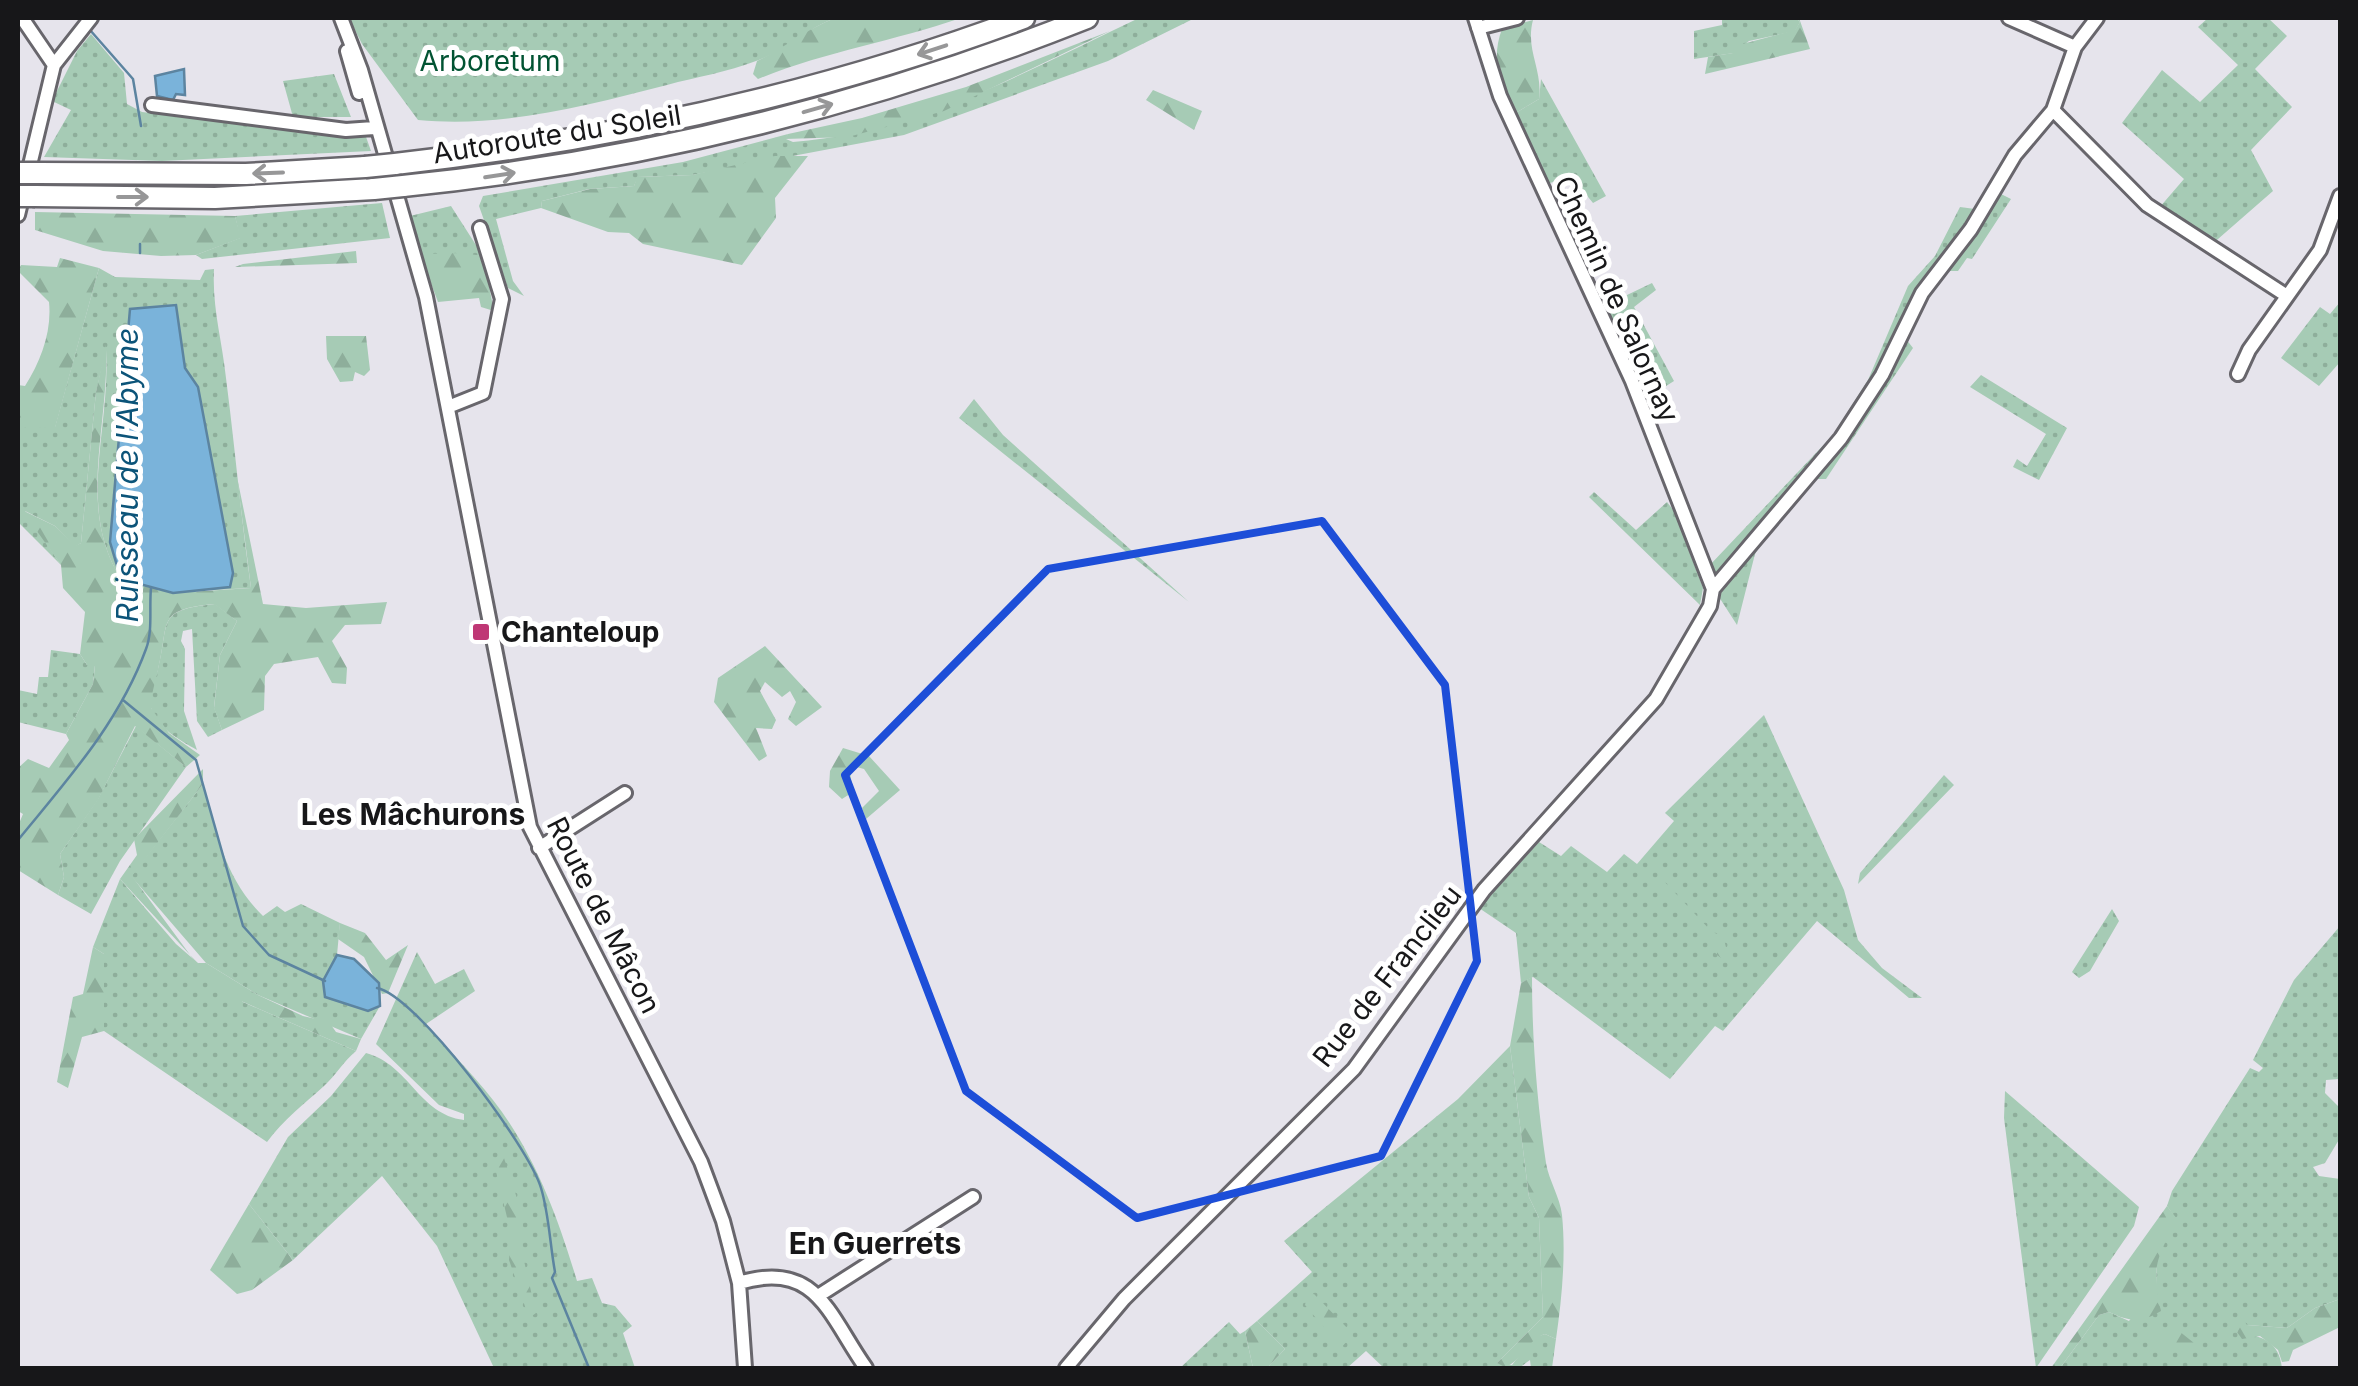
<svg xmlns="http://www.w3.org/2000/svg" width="2358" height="1386" font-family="Inter,sans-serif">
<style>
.grass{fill:url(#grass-dots)}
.forest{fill:url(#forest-firs)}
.water{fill:#7ab3da;stroke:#5c84a0;stroke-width:2.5}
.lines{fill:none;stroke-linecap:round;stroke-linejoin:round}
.stream{stroke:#5c84a0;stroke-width:2.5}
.minor-casing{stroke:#68666c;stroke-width:18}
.highway-casing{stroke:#68666c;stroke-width:25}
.minor{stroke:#fff;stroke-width:12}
.highway{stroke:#fff;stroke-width:20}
.highway-bridge-casing{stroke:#68666c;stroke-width:25;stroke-linecap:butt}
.highway-bridge{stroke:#fff;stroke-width:20}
.oneway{stroke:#979798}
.marked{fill:none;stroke:#1d4ed8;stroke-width:8;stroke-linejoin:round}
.poi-dot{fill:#bf3775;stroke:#fff;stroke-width:4}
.labels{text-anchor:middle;stroke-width:10;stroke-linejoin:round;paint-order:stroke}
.park-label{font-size:28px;fill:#015332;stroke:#fff}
.street-label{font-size:28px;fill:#171719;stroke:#fff}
.poi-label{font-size:28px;font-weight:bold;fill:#171719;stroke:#fff;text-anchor:start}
.water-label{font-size:30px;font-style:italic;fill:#0c5479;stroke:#fff}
.neighbourhood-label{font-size:30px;font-weight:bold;fill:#171719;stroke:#fff}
</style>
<defs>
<pattern id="grass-dots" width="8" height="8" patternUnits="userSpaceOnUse" patternTransform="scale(2.5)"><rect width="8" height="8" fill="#a6cbb5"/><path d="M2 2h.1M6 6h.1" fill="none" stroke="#8eae9b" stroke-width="1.8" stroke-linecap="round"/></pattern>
<pattern id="forest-firs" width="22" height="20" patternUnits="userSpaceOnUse" patternTransform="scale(2.5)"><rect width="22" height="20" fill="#a6cbb5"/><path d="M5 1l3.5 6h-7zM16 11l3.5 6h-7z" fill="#8eae9b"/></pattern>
</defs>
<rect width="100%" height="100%" fill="#e6e4ec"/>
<path class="grass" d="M349 18H835C806 29 787 50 756 61 728 72 696 77 667 85 585 106 503 128 418 120L362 44Z
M1139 18H1195L1108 61 904 135 692 175 638 177 634 186 589 189 542 201 541 208 496 219 513 281 524 296 508 288 479 206 483 196 683 162 788 134 786 139 793 142C923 131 1024 72 1139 18Z
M1722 18H1796L1800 22 1795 31 1749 41 1734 53 1694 59V31L1722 25Z
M2208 18H2268L2287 36 2255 69 2292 107 2251 150 2273 191 2210 246 2159 208 2184 179 2122 123 2162 70 2200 102 2238 65 2198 27Z
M91 34 124 73 127 104 142 112 347 136 365 134 371 151 162 161 44 157 71 110 52 101 77 51Z
M334 74 351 117H293L283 81Z
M1541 79 1606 196 1593 203 1571 176 1544 185 1514 114 1539 99Z
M2001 194 2011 199 1972 259 1967 258 1958 271H1946Z
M382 203 390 238 202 259 196 255 240 238 235 216Z
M451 206 483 256 420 254 410 216Z
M1960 207 1975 209 1917 289 1878 373 1823 455 1733 553 1714 581 1709 566 1833 435 1868 380 1908 286 1935 256Z
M99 268 115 277 200 280 205 270 214 269C212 308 222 340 226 378 235 448 241 518 251 588L213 590 121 579C76 508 111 428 106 350L96 392 81 543 75 547 55 526 25 511 61 565 18 522V427H55Z
M1652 283 1656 290 1634 307 1674 381 1644 400 1602 307Z
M2340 302V362L2319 386 2281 358 2320 307 2330 314Z
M1906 339 1913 348 1826 479H1816L1885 379Z
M1981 375 2067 428 2039 480 2013 467 2017 459 2027 466 2046 434 1970 387Z
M974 399 1003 435 1189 602 959 418Z
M1594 492 1636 530 1667 502 1674 511 1703 588 1700 605 1589 497Z
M1764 538 1755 554 1737 625 1719 597 1720 586Z
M215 604 237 621 220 655 214 707 222 730 208 737 197 721 192 629 183 631 181 641 185 649 184 711 197 750C180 740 158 729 151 708 147 694 155 682 158 669 170 621 155 610 215 604Z
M51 650 80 654 87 665H95L93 684 66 734 18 722V690L37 694 39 677H48Z
M1764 715 1844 890 1858 940 1882 968 1922 998H1909L1817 921 1723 1031 1715 1026 1670 1079 1533 977 1521 983 1516 933 1479 908 1539 842 1561 856 1571 846 1607 872 1624 854 1637 864 1674 821 1665 813Z
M136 726 186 767 120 861 91 914 58 895 64 877 60 854 98 799Z
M1944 775 1954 785 1858 884 1860 873Z
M203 784C216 834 226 880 263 916L277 906 285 912 301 904 340 923 337 955 323 981 368 1011 380 1006 361 1039 258 995 206 963 131 876Z
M120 879 176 944 243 1002 356 1051C343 1062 336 1075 324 1086 303 1105 284 1119 267 1142L104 1031V954L93 947Z
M2112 909 2119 921 2090 971 2079 978 2072 972Z
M2340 926V1079L2326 1080 2325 1093 2340 1108V1138L2325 1163 2313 1167 2319 1176 2340 1179V1299L2315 1308 2287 1328 2247 1325 2237 1332C2262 1336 2279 1341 2282 1368H2060L2099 1315 2109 1312 2129 1321 2156 1285 2157 1250 2176 1219 2167 1206 2172 1191 2250 1068 2259 1072 2263 1068 2253 1060 2294 980Z
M417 952 435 984 464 969 475 991 426 1024C451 1053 480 1081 502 1112 538 1163 559 1221 577 1281L592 1278 602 1303 615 1306 632 1326 623 1333 635 1368H494L437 1246 382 1176 293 1260 249 1204 288 1137 331 1096 366 1053C410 1065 418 1114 464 1120V1114L439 1105 376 1044Z
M1510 1046 1529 1197 1539 1218 1543 1317 1497 1363 1512 1365 1533 1338 1545 1334 1556 1339 1552 1368H1531L1530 1360 1519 1368H1384L1366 1351 1347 1368H1267L1285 1349 1257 1321 1312 1272 1284 1241 1458 1099Z
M2005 1091 2139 1207 2134 1226 2036 1368 2004 1118Z
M1229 1322 1240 1334 1245 1331 1253 1368H1180Z"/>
<path class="forest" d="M835 18H961C894 41 824 52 758 79L753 74 757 61C785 48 806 29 835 18Z
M1796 18H1799L1810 49 1705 74 1708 57 1733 53 1735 46 1795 30 1800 22Z
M1533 20C1525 50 1543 69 1539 99L1514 114C1501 84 1490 61 1502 29Z
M1110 31 944 111 848 137 785 139 788 134 862 118 966 87Z
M1153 90 1202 111 1194 130 1146 100Z
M775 156H808L775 198 776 218 742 265 643 244 629 233 608 232 541 208 542 201 590 189 634 186 637 177 692 175Z
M35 212 235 216 241 238 196 255 161 256 103 251 35 230Z
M356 251 357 263 235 267 243 264Z
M462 253 483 256 494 311 481 307 479 298 438 302 420 254Z
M60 258 99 268 55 428 18 427V385L25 386C41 361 52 331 49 302L18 271 21 265 57 267Z
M326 336H366L370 370 364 376 355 372 353 381 340 382 327 359Z
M106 345C110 424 76 508 121 579L173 593 251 588 237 477 263 604 306 608 387 602 381 624 345 625 332 641 347 668 346 684 332 683 318 657 274 664 265 676 264 710 222 730 214 708 220 655 237 621 214 604C155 610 170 621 158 670 155 684 151 693 151 708L169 733 200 755 186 767 135 726 98 800 60 854 64 877 58 895 18 870V826L23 814 18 811V768L28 759 49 768 69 740 66 734 93 684 95 666 87 665 80 654 85 612 63 588 61 565 22 510 55 526 75 546 81 543 96 392Z
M765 646 822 707 796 726 788 719 796 702 790 691 782 697 765 682 760 691 776 720 772 729 756 728 767 756 759 761 714 702 718 678Z
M843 748 869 756 900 790 866 819 862 808 879 791 864 769 849 765 853 792 842 799 829 787 830 771Z
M203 769V784L132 876 196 963H206L258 995 303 1016 329 1022 336 1032 361 1039 356 1051 227 995 120 879 137 855 134 839Z
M1661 878 1712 932 1723 936 1730 962C1709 956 1712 939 1700 927 1685 911 1663 903 1652 884Z
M340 923 365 933 386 960 408 945 388 993 382 994 364 957 338 939Z
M93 947 104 954V1031L82 1037 68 1088 57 1082 73 997 83 994Z
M1532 977C1532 1039 1537 1101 1546 1163 1549 1181 1560 1197 1562 1215 1566 1255 1562 1298 1556 1339L1545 1334C1527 1340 1521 1362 1505 1367L1497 1363 1543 1317 1539 1218 1529 1197 1510 1046 1521 983Z
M504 1158 523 1217 522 1252 536 1313 529 1318 509 1260 511 1234 494 1163Z
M249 1204 293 1260 252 1290 237 1294 210 1270Z
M2167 1206 2177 1219C2157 1259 2151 1264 2161 1311 2141 1323 2130 1322 2109 1312L2099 1315 2060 1368H2051Z
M1314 1294 1353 1334 1341 1348 1305 1305 1307 1296Z
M2340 1299V1327L2293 1350 2289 1361 2282 1362 2278 1350 2260 1336 2242 1339 2237 1332 2243 1319 2247 1325 2287 1328 2315 1308Z
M1257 1321 1285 1349 1267 1368H1253L1245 1331Z
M2147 1330 2179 1331 2194 1343 2190 1349 2156 1351 2143 1336Z"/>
<path class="water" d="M184 69 185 95 176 94 173 100 157 96 155 76Z
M176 305 185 368 198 387 233 573 230 587 173 593 121 579 110 542 130 309Z
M337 955 354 959 379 983 380 1006 368 1011 325 997 323 981Z"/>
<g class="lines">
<path class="stream" d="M90 30 133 79 141 126
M140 244V253
M123 700 196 760 243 926 269 955 325 981
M18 840C67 780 119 723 146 649 153 631 149 607 151 588
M377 988C416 995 529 1147 541 1188 549 1214 550 1245 555 1272L552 1278 589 1368"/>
<g class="minor-casing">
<path id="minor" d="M22 18 54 65
M341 18 361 70 426 297 530 827 701 1162 723 1221 739 1283 745 1368
M1475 18 1500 96 1632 381 1713 589
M2009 18 2075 47
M1478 28 1517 18
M347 51 359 93
M152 105 346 130 374 128
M2053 110 2147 205 2287 296
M18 215 54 65 91 18
M2238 374 2249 350 2320 250 2340 196
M448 407 483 393 502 299 480 228
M539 848 625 793
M739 1283C817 1259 829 1316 866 1368
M818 1296 973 1197
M1066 1368 1124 1299 1354 1069 1484 890 1656 699 1710 606 1713 589 1841 438 1882 375 1922 293 1971 229 2015 155 2053 110 2075 47 2097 18"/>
</g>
<g class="highway-casing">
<path id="highway" d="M395 164C611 140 820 94 1024 18
M39 173 246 174 365 167
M403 186C638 162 868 105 1087 18
M35 196 215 198 374 189"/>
</g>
<use href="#minor" class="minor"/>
<use href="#highway" class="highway"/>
<g class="highway-bridge-casing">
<path id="highway-bridge" d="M365 167 395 164
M18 173H39
M374 189 403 186
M18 196H35"/>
</g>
<use href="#highway-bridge" class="highway-bridge"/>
</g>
<defs><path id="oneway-shaft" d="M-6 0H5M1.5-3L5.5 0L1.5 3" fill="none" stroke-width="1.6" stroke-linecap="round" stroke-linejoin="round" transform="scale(2.5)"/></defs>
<g class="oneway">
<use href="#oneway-shaft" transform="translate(932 50) rotate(162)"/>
<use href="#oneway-shaft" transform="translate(818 108) rotate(-16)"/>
<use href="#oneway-shaft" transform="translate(268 173) rotate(178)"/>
<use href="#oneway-shaft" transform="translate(500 175) rotate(-9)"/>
<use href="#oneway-shaft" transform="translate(133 197)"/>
</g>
<path class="marked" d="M1322 521 1445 685 1477 961 1381 1156 1137 1218 966 1091 845 775 1048 569Z"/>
<rect class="poi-dot" x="471" y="622" width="20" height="20" rx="5"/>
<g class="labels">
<g class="park-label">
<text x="490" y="71">Arboretum</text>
</g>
<g class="street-label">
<text transform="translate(557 134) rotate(-9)" y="10">Autoroute du Soleil</text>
<text transform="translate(1617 299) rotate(66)" y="10">Chemin de Salornay</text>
<text transform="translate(604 915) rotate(63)" y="10">Route de Mâcon</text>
<text transform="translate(1387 976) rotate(-52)" y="10">Rue de Franclieu</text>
</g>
<g class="poi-label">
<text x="501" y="642">Chanteloup</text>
</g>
<g class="water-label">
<text transform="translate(128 475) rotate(-90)" y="10">Ruisseau de l'Abyme</text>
</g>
<g class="neighbourhood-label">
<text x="413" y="825">Les Mâchurons</text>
<text x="875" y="1254">En Guerrets</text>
</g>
</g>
<rect width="2358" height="1386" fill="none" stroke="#171719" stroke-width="40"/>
</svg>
